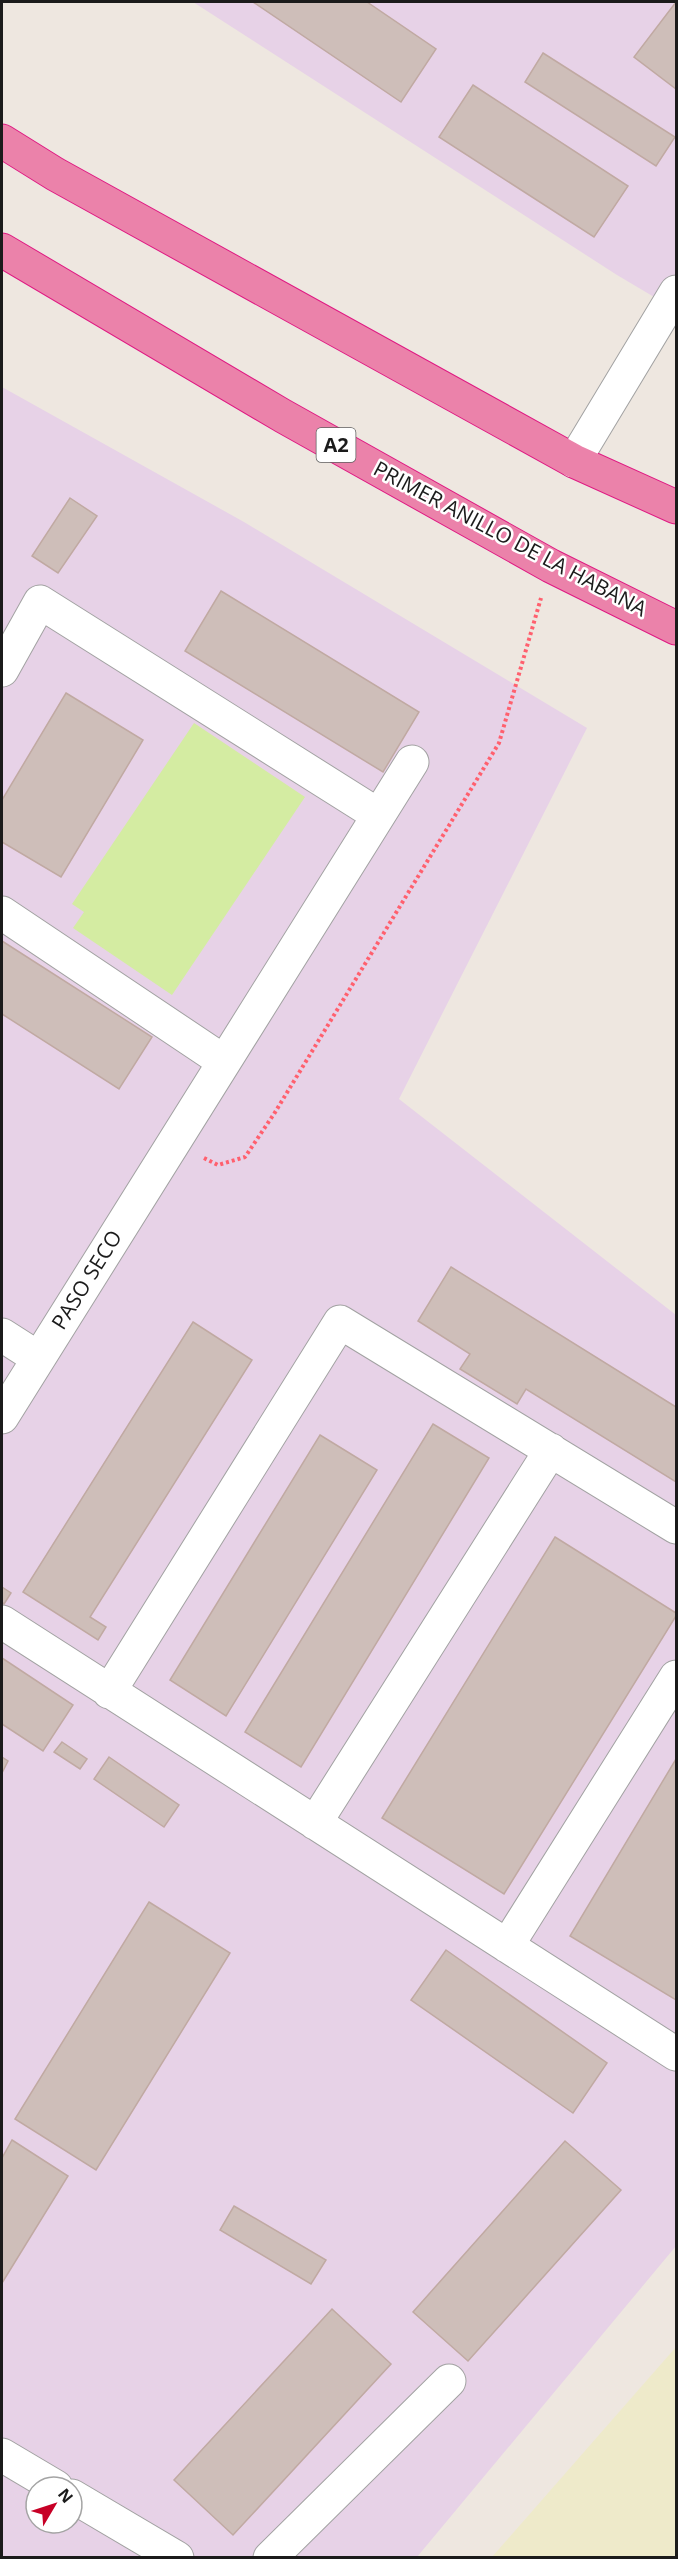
<svg xmlns="http://www.w3.org/2000/svg" width="678" height="2559" font-family="'Open Sans',sans-serif">
<style>
.industrial{fill:#e7d2e7;fill-rule:evenodd}
.farmland{fill:#eeeaca}
.grass{fill:#d4eca2}
.building{fill:#cebeb9;stroke:#c0a9a2;stroke-width:1.5}
.lines{fill:none;stroke-linecap:round;stroke-linejoin:round}
.minor-casing{stroke:#a2a2a2;stroke-width:35}
.highway-casing{stroke:#df1a83;stroke-width:35}
.path{stroke:#ff606e;stroke-width:4;stroke-dasharray:3 3;stroke-linecap:butt}
.minor{stroke:#fff;stroke-width:33}
.highway{stroke:#eb82aa;stroke-width:33}
.labels{text-anchor:middle;stroke-width:5;stroke-linejoin:round;paint-order:stroke}
.shield{fill:#fff;stroke:#5f5f5f;stroke-width:1.5}
.shield-label{font-size:20px;font-weight:bold;fill:#1b1b1b}
.street-label{font-size:21px;fill:#1b1b1b;stroke:#fff}
</style>
<rect width="100%" height="100%" fill="#eee7e0"/>
<path class="industrial" d="M193 2H676V310L617 275Z
M2 387 244 522 587 728 399 1099 676 1315V2246L417 2557H2ZM36 2487H72V2523H36Z"/>
<path class="farmland" d="M676 2347V2557H492Z"/>
<path class="grass" d="M194 723 305 797 172 995 73 928 84 912 72 904Z"/>
<path class="building" d="M253 2H367L436 49 401 102Z
M676 2V89L634 57Z
M543 53 675 137 656 166 525 82Z
M473 85 628 186 594 237 439 137Z
M70 498 97 516 58 573 32 556Z
M221 591 419 712 383 772 185 651Z
M66 693 143 740 61 877 2 842V800Z
M2 941 152 1037 119 1089 2 1014Z
M451 1267 676 1407V1482L526 1389 517 1404 460 1369 470 1354 418 1321Z
M193 1322 252 1360 90 1617 106 1627 98 1640 23 1592Z
M433 1424 489 1458 301 1767 245 1732Z
M320 1435 377 1470 226 1716 170 1680Z
M555 1537 676 1613V1616L504 1894 382 1818Z
M2 1587 11 1593 4 1604 2 1602Z
M2 1658 73 1705 43 1751 2 1724Z
M62 1742 87 1759 80 1769 54 1752Z
M2 1757 8 1761 2 1773Z
M109 1757 179 1805 164 1827 94 1779Z
M676 1759V2000L570 1936Z
M149 1902 230 1953 96 2170 15 2119Z
M446 1950 607 2063 573 2113 411 2000Z
M12 2140 68 2176 2 2283V2158Z
M565 2141 621 2190 468 2361 413 2312Z
M234 2206 326 2260 311 2284 220 2230Z
M332 2309 391 2364 233 2535 174 2480Z"/>
<g class="lines">
<g class="minor-casing">
<path id="minor" d="M574 461 676 292
M2 670 40 602 378 815
M2 913 223 1061
M2 1335 38 1358
M2 1417 412 762
M2 1622 676 2054
M109 1692 340 1322 676 1527
M315 1823 551 1450
M507 1946 676 1677
M2 2455 56 2487
M72 2496 177 2558
M270 2558 449 2381"/>
</g>
<g class="highway-casing">
<path id="highway" d="M2 141 55 174 574 461 676 507
M2 250 283 416 551 566 676 628"/>
</g>
<path class="path" d="M204 1158 218 1165 245 1157 274 1114 499 743 541 598"/>
<use href="#minor" class="minor"/>
<use href="#highway" class="highway"/>
</g>
<g class="labels">
<rect class="shield" x="316.5" y="428" width="39" height="34" rx="4.5"/>
<g class="shield-label">
<text x="336" y="452">A2</text>
</g>
<g class="street-label">
<text transform="translate(510 539) rotate(28)" y="7">PRIMER ANILLO DE LA HABANA</text>
<text transform="translate(87 1280) rotate(-58)" y="7">PASO SECO</text>
</g>
</g>
<rect width="678" height="2559" fill="none" stroke="#1b1b1b" stroke-width="6"/>
<g transform="translate(54 2505) rotate(51)"><circle r="28" fill="#ffffff" stroke="#a4a4a4" stroke-width="1.5"/>
<path d="M0-4.5L10 22L0 15L-10 22Z" fill="#c70026"/>
<text y="-9" font-size="16" font-weight="bold" text-anchor="middle" fill="#1b1b1b">N</text>
</g>
</svg>
